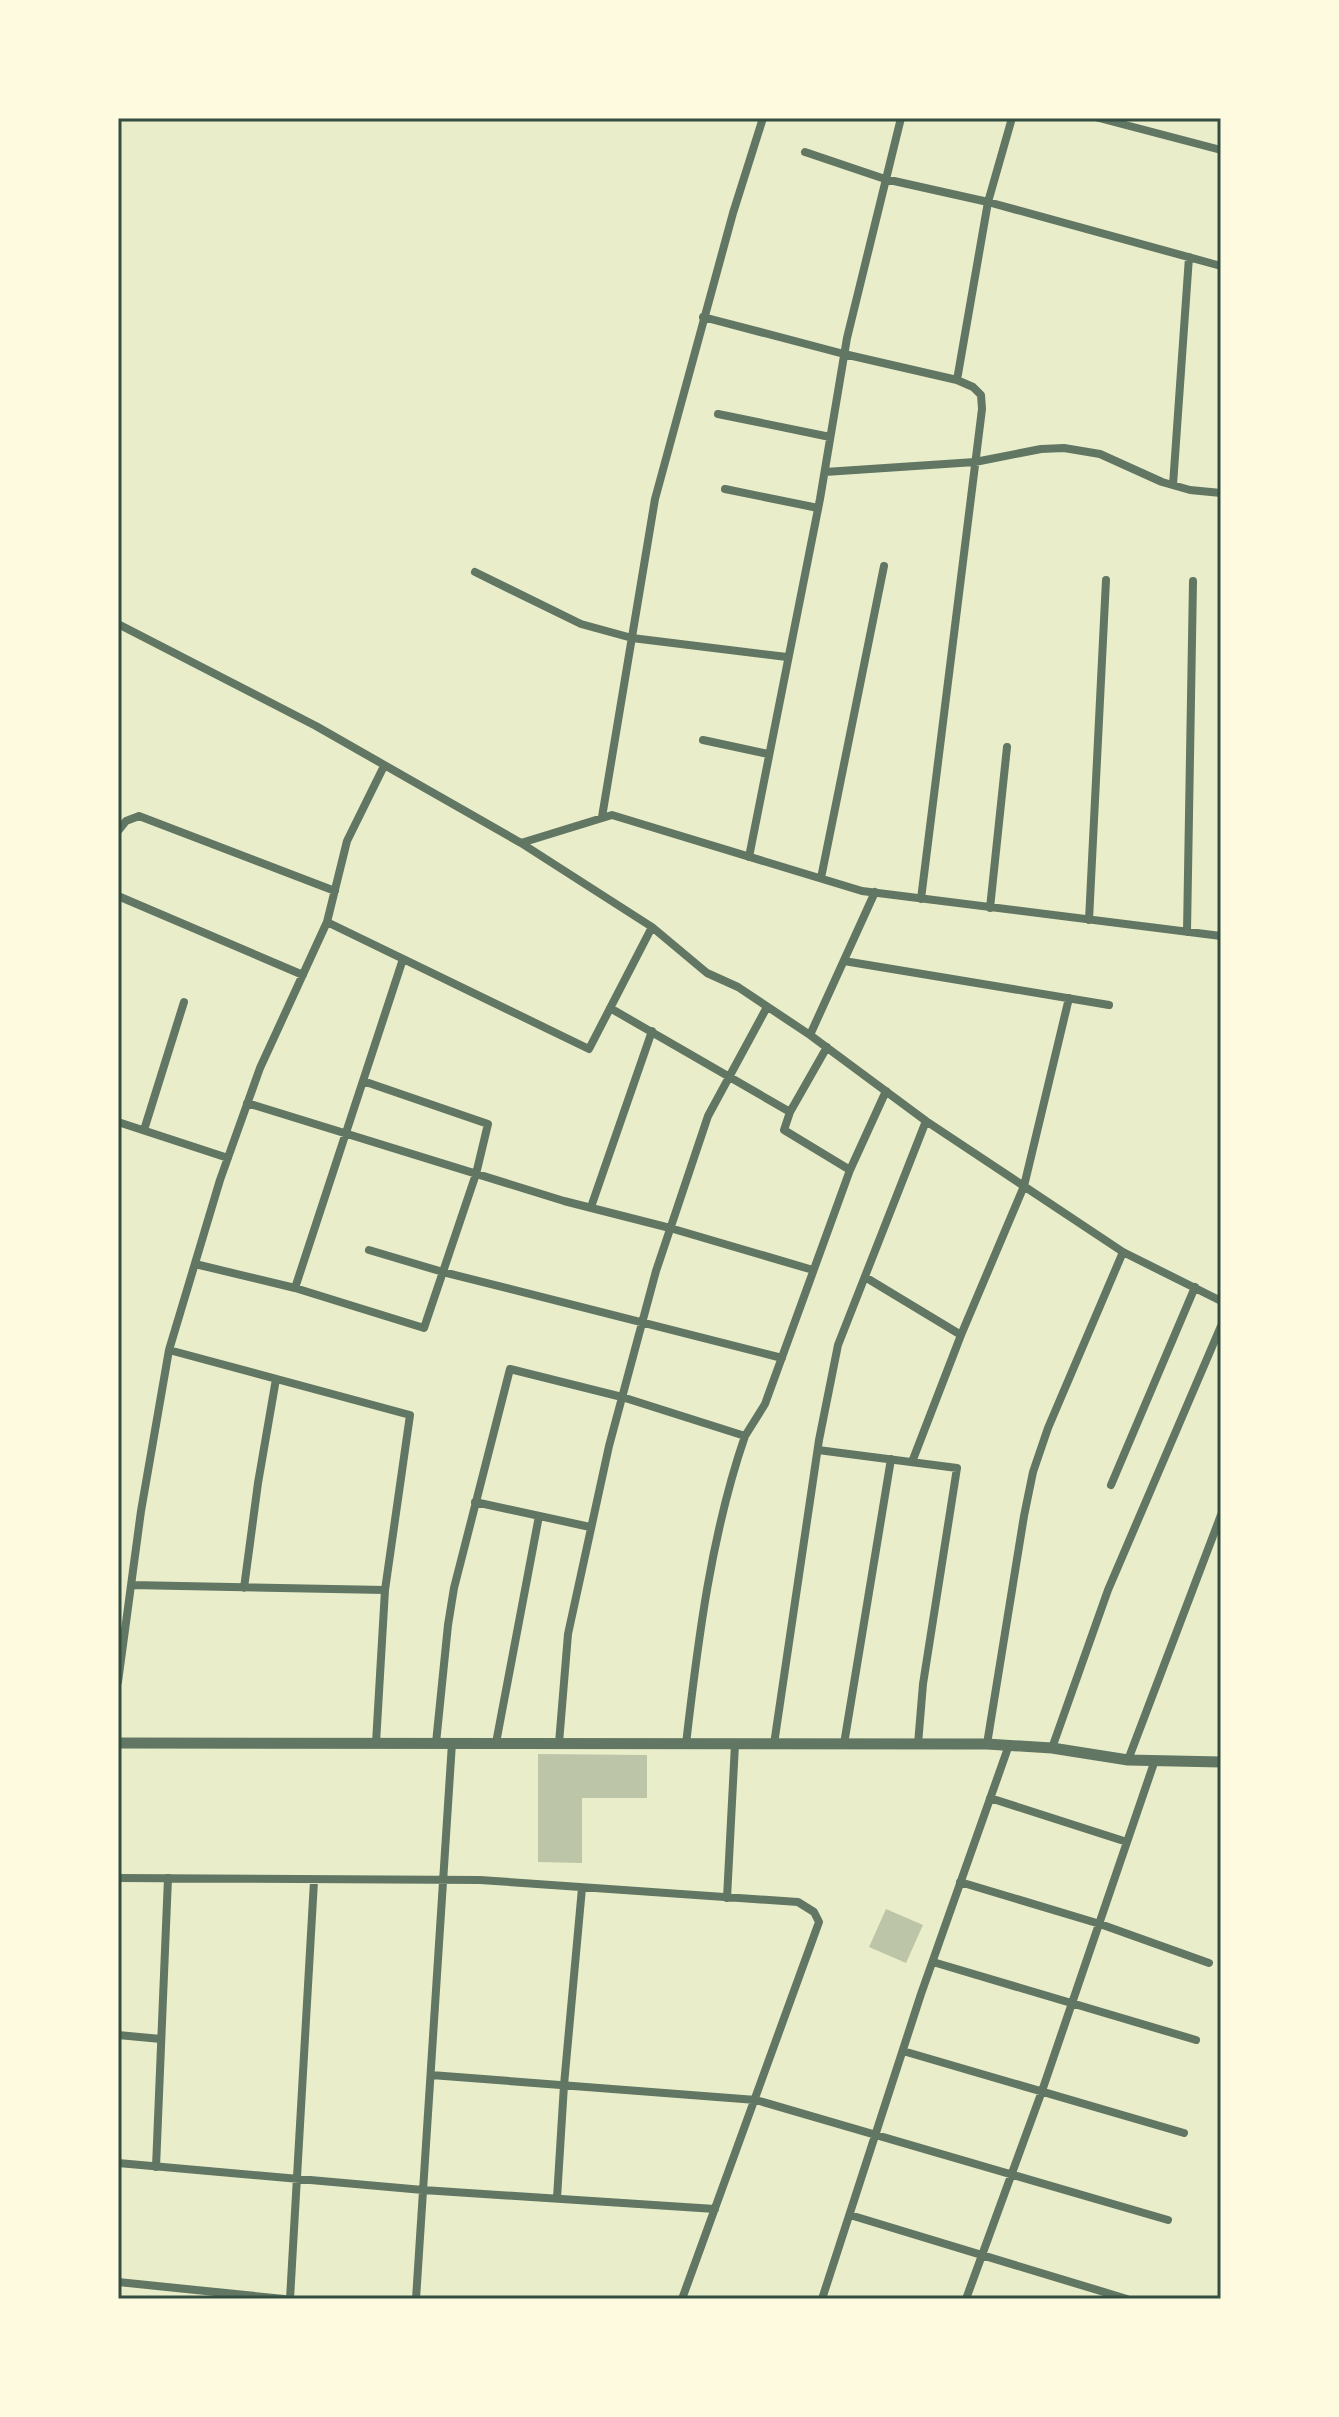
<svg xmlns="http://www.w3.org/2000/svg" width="1339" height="2417" font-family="Inter,sans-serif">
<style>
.building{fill:#bcc5a7}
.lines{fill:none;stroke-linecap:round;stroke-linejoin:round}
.minor{stroke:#617663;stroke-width:8}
.tertiary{stroke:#617663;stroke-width:11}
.neatline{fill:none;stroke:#344e41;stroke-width:3}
</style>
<rect width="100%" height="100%" fill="#e9edc9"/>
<path class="building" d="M538 1754 647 1755V1798H582V1863L538 1862Z
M886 1909 923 1925 906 1963 869 1947Z"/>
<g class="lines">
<path class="minor" d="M1099 118 1221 150
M805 152 885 179 988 202 1221 266
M703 317 844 354 957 380 973 387 981 395 982 409 921 899
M957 380 988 202 1012 118
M718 414 830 437
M825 472 975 462 1041 449 1064 448 1100 454 1162 482 1190 490 1221 493
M1173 485 1189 257
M725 489 818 508
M475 572 581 624 632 638 787 657
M118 624 316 726 521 843 652 927 707 973 738 987 810 1035 926 1121 1123 1252 1221 1301
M703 740 768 754
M602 817 655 499 733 213 763 118
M118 831 126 821 139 816 335 891
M521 843 612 815 862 891 1221 936
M749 857 820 499 847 338 901 118
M821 878 884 566
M118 896 303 975
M990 908 1007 747
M1089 920 1106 580
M327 922 589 1049 652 927
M1187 932 1193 581
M844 961 1109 1005
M610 1008 790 1112 827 1047
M810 1035 875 892
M247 1103 564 1201 670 1228 813 1270
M790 1112 784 1130 850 1170
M118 1122 228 1158
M144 1130 184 1002
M591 1207 652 1031
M369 1250 443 1272 782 1358
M195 1264 295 1288 424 1328 476 1174 488 1124 363 1081
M865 1277 961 1335
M295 1288 403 959
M745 1436 765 1404 850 1170 886 1091
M818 1450 957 1468 923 1684 918 1744
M912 1462 961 1335 1024 1186 1069 998
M1111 1485 1195 1287
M475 1502 590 1527
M131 1585 385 1590 410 1415 169 1350
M244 1588 258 1483 276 1379
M118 1682 141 1511 169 1350 220 1180 260 1068 327 922 347 841 384 766
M376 1743 385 1590
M436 1743 448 1625 454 1588 510 1369 622 1397 745 1436C711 1535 698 1640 686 1744
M496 1743 539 1516
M559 1743 568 1634 609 1446 656 1271 708 1116 767 1007
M774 1744 819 1440 838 1345 926 1121
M844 1744 891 1459
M987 1744 1024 1516 1033 1472 1048 1428 1123 1252
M1052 1748 1108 1590 1221 1326
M1128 1760 1221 1515
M990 1798 1127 1842
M118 1878 480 1880 798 1902 814 1912 819 1922 682 2299
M960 1882 1100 1924 1209 1963
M727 1898 735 1744
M933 1962 1196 2040
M118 2035 161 2039
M903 2051 1184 2133
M431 2075 756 2100 1168 2220
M118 2163 423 2190 715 2209
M156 2167 168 1878
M557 2198 564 2085 582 1888
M850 2215 1127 2299
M118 2282 284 2299
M290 2299 314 1881
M416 2299 452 1743
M822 2299 921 1994 1009 1745
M966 2299 1042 2091 1155 1760"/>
<path class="tertiary" d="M118 1743 987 1744 1052 1748 1128 1760 1221 1762"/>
</g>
<rect width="1339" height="2417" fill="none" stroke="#fefae0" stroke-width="240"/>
<rect x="120" y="120" width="1099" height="2177" class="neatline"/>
</svg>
